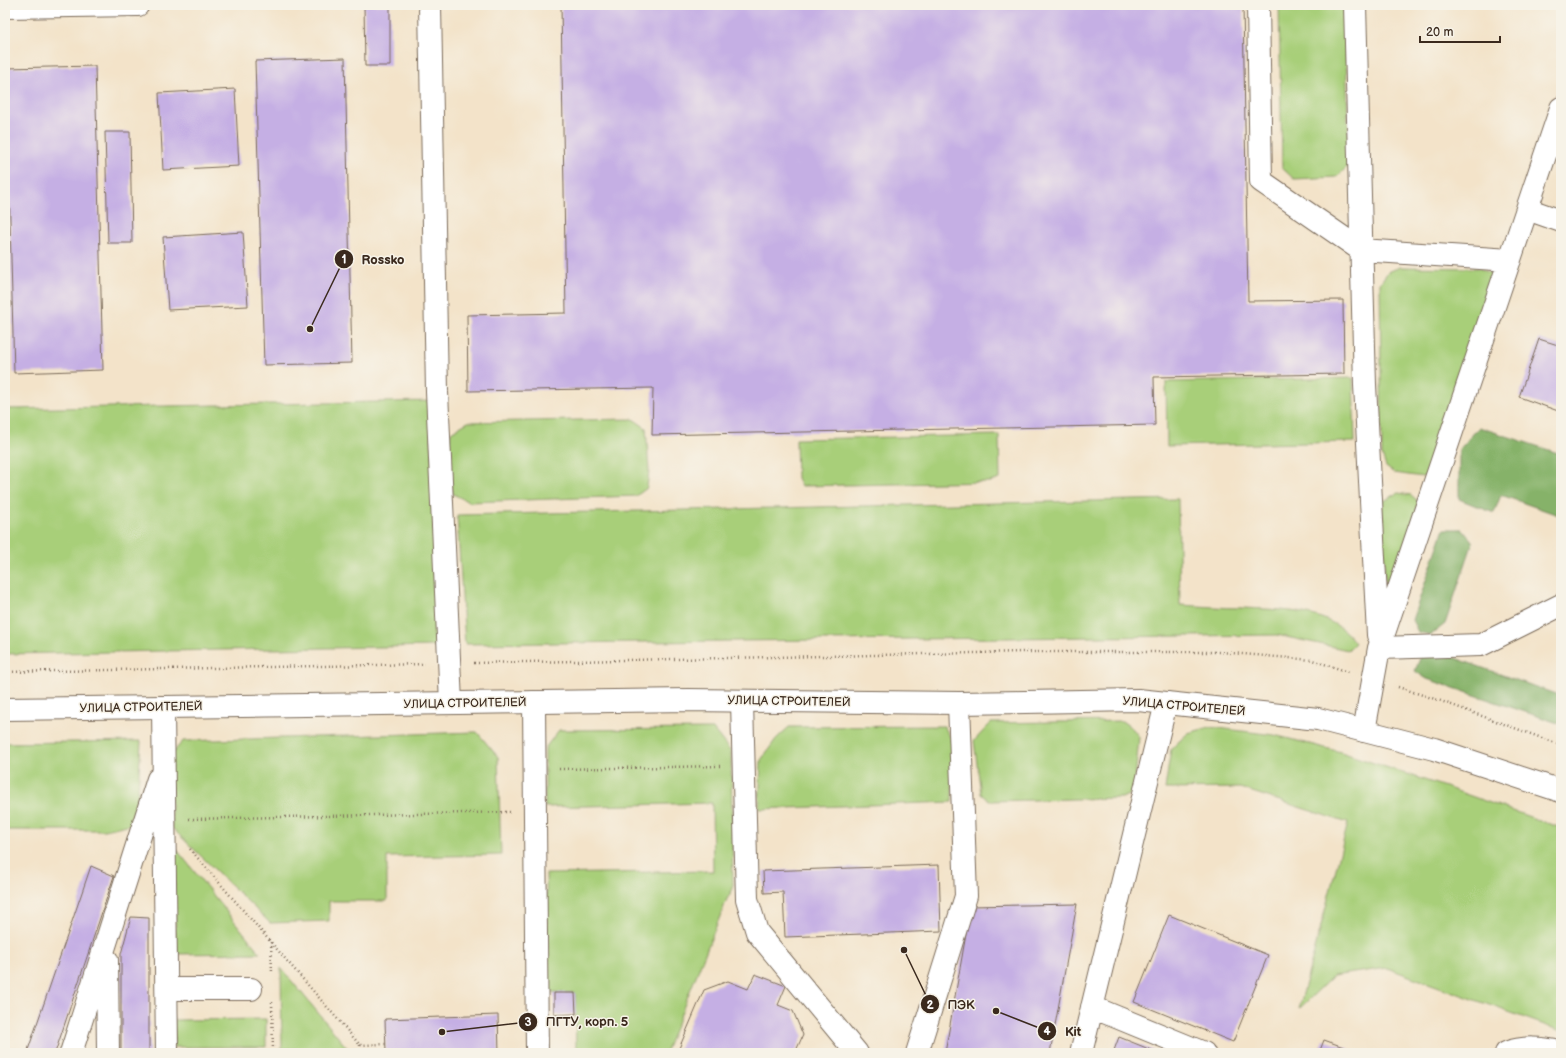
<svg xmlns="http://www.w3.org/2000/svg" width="1566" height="1058" font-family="'Balsamiq Sans',sans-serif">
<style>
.green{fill:#a8cf79;stroke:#727c4c}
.forest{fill:#86b269;stroke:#606e44}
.building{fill:#c5afe4}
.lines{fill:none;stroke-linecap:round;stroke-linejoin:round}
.minor-casing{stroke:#7b6b5a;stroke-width:24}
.major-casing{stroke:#7b6b5a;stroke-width:24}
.path{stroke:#7b6b5a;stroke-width:2.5;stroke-dasharray:1 3;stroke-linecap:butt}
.minor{stroke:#fff;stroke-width:22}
.major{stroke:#fff;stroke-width:22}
.labels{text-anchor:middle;stroke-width:3;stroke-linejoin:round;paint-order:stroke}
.street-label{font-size:12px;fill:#3b2a1e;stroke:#f7f3e8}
.leader{fill:none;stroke:#3b2a1e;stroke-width:1.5}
.callout-dot{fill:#3b2a1e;stroke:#f7f3e8;stroke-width:1.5}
.mark-label{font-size:12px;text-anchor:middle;font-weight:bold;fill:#fff}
.callout-label{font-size:13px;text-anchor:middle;font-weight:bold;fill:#3b2a1e;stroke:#f7f3e8;stroke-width:3;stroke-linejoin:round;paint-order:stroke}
</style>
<rect width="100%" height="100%" fill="#f7f3e8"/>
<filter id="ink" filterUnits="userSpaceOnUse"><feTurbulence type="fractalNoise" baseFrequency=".025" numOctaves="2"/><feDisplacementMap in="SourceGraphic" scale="8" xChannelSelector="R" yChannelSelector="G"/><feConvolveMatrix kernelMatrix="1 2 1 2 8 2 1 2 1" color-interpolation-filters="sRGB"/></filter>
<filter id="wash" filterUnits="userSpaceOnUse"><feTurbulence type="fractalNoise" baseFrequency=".012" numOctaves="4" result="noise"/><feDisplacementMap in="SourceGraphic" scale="16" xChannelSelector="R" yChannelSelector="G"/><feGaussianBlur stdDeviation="0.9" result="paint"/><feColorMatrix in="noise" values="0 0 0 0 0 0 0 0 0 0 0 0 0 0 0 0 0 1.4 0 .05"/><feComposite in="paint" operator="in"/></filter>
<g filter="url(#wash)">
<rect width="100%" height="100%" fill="#f3e3c9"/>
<path class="green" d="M1279 5H1345L1349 165 1337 177 1294 179 1282 168Z
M1400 267 1479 268 1494 275 1435 470 1423 477 1394 473 1386 467 1382 455 1380 283 1388 272Z
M1353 378 1355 442 1167 446 1166 382Z
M431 401 436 646 5 654V409Z
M633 419 646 428 649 471 647 488 636 496 469 502 453 494 447 450 451 432 468 422Z
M999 435 1000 479 990 482 801 486 797 478 796 439Z
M1398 493 1411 495 1419 502 1391 587 1385 582 1382 502Z
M1178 499 1180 605C1201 606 1221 608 1242 608 1279 610 1332 608 1355 643L1348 650 1277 635 465 644 457 515Z
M1122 721 1133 729 1139 737 1134 792 1122 798 989 801 981 794 974 741 991 723Z
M944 726 953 742 952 802 759 809 761 760 776 739 789 727Z
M1210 727 1274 735 1341 752 1451 789 1561 828V1031L1387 968 1333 976 1299 1009 1348 823 1240 788 1165 789 1171 749 1188 733Z
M713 729 731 752 733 889 727 899 665 1053H576L575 993 548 992 546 874 713 871 712 803 545 807V748L559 730Z
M477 732 498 757 501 855 387 857V901H329V921L270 923 172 828 169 757 183 741Z
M141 741 136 823 104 830H5V743Z
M173 845 260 953 176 954Z
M281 968 348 1049H282Z
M266 1019V1047H174V1020Z"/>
<path class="forest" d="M1479 427 1561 454V516L1501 495 1494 513 1459 499V450Z
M1444 529H1462L1473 542 1445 624 1431 635 1418 632 1412 620Z
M1444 654 1561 696V724L1427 679 1415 671 1421 656Z"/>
<g id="blocks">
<path class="building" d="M364 5H390V66H365Z
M561 5H1243L1248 301 1343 300 1344 374 1154 377 1155 425 652 435 653 388 468 391 467 315 566 313Z
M345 58 352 363 264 365 255 61Z
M95 66 103 370 14 373 6 68Z
M235 89 239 166 163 170 159 93Z
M105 132H130L132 243H108Z
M243 232 248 306 168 310 163 237Z
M1539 339 1561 346V412L1519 397Z
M939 865 941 931 785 937 783 892 764 893 763 871Z
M91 866 114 876 55 1053H27Z
M1077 904 1050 1053H945L971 906Z
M1169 915 1268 955 1233 1042 1134 1002Z
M131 917 149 918V1053H121V954Z
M755 974 786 986 778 1005 793 1011 803 1035 795 1053H677L704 990 728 981 748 989Z
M554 993H575L576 1014 554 1015Z
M498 1015 499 1053H386L385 1019Z
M1119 1037 1159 1053H1113Z
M1324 1040 1352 1050 1351 1053H1319Z"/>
</g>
</g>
<g filter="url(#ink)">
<use href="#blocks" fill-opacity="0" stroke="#7b6b5a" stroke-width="1"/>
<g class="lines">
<g class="minor-casing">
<path id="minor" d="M430 5 437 392 451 703
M1258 5 1261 181 1361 250 1510 260
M1355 5 1365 385 1378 635
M5 7 138 5
M1527 209 1561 221
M1379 648 1481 645 1561 605
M742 701 747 899 757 932 857 1053
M534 702 537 1053
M163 707 167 1053
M1364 731 1379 648 1561 108
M107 960 108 1053
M167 989H251
M1092 1007 1204 1053
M71 1053 158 779
M917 1053 966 896 959 703
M1081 1053 1166 703
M1506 1053C1524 1046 1542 1048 1561 1052"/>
</g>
<g class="major-casing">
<path id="major" d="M5 709 689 700 959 703 1138 700 1318 719 1434 749 1561 791"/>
</g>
<path class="path" d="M474 663 1025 652H1220L1312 660 1349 672
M5 672 425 664
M1398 687 1441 701 1561 745
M559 769 720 766
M189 819 510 812
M190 849 360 1045 386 1044
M271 942 272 973
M272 1002 273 1053
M360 1045V1053
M191 1053H280"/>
<use href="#minor" class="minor"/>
<use href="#major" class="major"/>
</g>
</g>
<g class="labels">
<g class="street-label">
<text transform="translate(789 701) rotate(1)" y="4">УЛИЦА СТРОИТЕЛЕЙ</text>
<text transform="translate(465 703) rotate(-1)" y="4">УЛИЦА СТРОИТЕЛЕЙ</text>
<text transform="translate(1184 706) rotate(5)" y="4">УЛИЦА СТРОИТЕЛЕЙ</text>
<text transform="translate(141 707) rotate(-1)" y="4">УЛИЦА СТРОИТЕЛЕЙ</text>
</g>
</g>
<path class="leader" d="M310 329L344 259M904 950L930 1004M442 1032L528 1022M996 1011L1047 1031"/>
<g class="callout-dot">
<circle cx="310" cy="329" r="4"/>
<circle cx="904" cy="950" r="4"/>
<circle cx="442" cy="1032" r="4"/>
<circle cx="996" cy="1011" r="4"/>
<circle cx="344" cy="259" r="10"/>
<circle cx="930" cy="1004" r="10"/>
<circle cx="528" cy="1022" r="10"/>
<circle cx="1047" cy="1031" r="10"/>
</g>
<g class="mark-label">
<text x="344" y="263">1</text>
<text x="930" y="1009">2</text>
<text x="528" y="1026">3</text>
<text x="1047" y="1035">4</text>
</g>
<g class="callout-label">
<text x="383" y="264">Rossko</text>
<text x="961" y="1009">ПЭК</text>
<text x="587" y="1026">ПГТУ, корп. 5</text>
<text x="1073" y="1036">Kit</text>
</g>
<rect width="1566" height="1058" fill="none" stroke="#f7f3e8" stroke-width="20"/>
<path d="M1420 36v6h80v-6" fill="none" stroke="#3b2a1e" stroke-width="2"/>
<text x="1426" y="36" font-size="12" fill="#3b2a1e" stroke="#f7f3e8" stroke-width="3" paint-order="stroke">20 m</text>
</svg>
